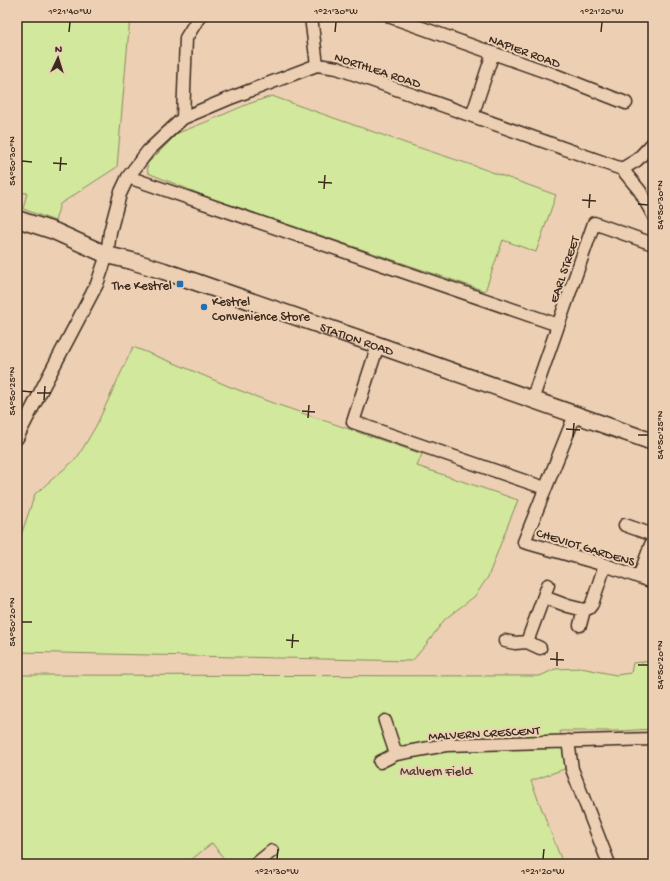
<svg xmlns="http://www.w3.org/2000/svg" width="670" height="881" font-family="'Gochi Hand',sans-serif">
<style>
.green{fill:#d2e89c;stroke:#86895d}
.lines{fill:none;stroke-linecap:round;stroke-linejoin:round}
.street-casing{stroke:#3b2a1e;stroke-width:15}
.secondary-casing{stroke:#3b2a1e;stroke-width:19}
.street{stroke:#edd0b4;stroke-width:12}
.secondary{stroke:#edd0b4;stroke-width:16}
.ticks{fill:none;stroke:#3b2a1e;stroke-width:1.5}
.poi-dot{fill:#1f6fb2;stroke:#edd0b4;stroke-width:1.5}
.labels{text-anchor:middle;stroke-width:4;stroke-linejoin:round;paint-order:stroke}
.street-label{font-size:13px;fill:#3b2a1e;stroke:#edd0b4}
.poi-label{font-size:13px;fill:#3b2a1e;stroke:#edd0b4;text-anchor:end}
.park-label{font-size:13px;fill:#4a3d2b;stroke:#edd0b4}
.neatline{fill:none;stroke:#3b2a1e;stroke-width:1.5}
.ticks-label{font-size:10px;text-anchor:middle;fill:#3b2a1e}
</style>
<rect width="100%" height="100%" fill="#edd0b4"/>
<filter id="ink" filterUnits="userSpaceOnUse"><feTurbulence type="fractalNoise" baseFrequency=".025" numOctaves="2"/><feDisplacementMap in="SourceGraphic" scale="8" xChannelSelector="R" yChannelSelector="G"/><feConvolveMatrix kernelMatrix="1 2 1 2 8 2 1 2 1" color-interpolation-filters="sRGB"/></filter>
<g filter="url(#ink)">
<path class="green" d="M17 17H130L117 167 60 204 55 221 23 209 27 193 17 192Z
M272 96 297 105 408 144 475 166 556 195 536 252 503 240 485 291 210 198 148 173 147 164 178 133 206 122 248 104Z
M133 347 179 365 228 386 270 402 422 454 417 466 518 500 507 527 488 577 475 596 445 619 425 646 412 661 17 652V547L35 494 77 458 96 426Z
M653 661V729L620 731H560L567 768 531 781 563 864H228L212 843 186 864H17V675L540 676 555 669 581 668 616 675 631 673 633 663Z"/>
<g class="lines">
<g class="street-casing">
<path id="street" d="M311 17 317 65
M391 17 555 75 626 103
M472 116 493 53
M183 118 186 38 199 17
M622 169 637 160 653 143
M128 177 558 325
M378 345 353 422 545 488
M532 400 594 223 653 244
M575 415 524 542 605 565 653 582
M17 438 45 383 97 284 107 255 110 232 120 194 128 177 148 151 183 118 228 99 317 65 337 68 622 169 640 191 653 215
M625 525 653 535
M639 577 653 539
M544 597 568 606 584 610 589 608 592 604 605 565
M580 625 584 610
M505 641 515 643 527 642 540 648
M527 642 548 585
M385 721 396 754
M568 741 572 769 609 864
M380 762 396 754 446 745 653 739
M256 864 272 851"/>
</g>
<g class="secondary-casing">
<g id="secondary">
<path id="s1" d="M17 219 54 231 107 255 132 261 164 271 369 342 653 442"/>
</g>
</g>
<use href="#street" class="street"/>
<use href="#secondary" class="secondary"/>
</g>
</g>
<path class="ticks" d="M69 32 70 22M335 32 336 22M601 32 602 22M22 161 32 162M53 163 67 164M60 171 61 157M318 182 332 183M324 189 325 175M582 200 596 201M638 204 648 205M589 208 590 194M22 391 32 392M37 393H51M44 400 45 386M302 411 315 412M308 418 309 405M566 429 580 430M638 435H648M573 437 574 423M22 622H32M286 640 299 641M292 648 293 634M550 659 564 660M638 665H648M557 666V652M277 859 278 849M543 859 544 849"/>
<g class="poi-dot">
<rect x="176" y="280" width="8" height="8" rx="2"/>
<circle cx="204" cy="307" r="4"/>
</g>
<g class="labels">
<g class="street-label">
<text transform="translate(525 50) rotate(20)" y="5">NAPIER ROAD</text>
<text transform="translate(378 69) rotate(18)" y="5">NORTHLEA ROAD</text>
<text transform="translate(563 269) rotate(-71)" y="5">EARL STREET</text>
<text dy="5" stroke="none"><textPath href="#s1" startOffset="361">STATION ROAD</textPath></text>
<text transform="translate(586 546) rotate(17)" y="5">CHEVIOT GARDENS</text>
<text transform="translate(484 732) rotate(-3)" y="5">MALVERN CRESCENT</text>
</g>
<g class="poi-label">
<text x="172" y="289">The Kestrel</text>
<text x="212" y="305" text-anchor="start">Kestrel<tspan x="212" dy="15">Convenience Store</tspan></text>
</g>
<g class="park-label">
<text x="436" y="775">Malvern Field</text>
</g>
</g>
<rect width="670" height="881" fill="none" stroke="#edd0b4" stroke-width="44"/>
<g transform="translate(58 58) rotate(4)" stroke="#edd0b4" stroke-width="3" paint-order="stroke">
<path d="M0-3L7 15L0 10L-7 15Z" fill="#3b2a1e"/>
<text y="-6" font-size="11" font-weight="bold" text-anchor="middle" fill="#3b2a1e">N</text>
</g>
<rect x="22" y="22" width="626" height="837" class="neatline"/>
<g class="ticks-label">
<text x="70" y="14">1°21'40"W</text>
<text x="336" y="14">1°21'30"W</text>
<text x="602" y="14">1°21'20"W</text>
<text transform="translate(11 161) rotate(-90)" y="4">54°50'30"N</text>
<text transform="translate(659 205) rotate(-90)" y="4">54°50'30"N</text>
<text transform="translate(11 391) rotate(-90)" y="4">54°50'25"N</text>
<text transform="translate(659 435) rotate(-90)" y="4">54°50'25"N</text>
<text transform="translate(11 622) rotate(-90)" y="4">54°50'20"N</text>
<text transform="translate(659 665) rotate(-90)" y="4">54°50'20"N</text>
<text x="277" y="874">1°21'30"W</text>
<text x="543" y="874">1°21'20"W</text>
</g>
</svg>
